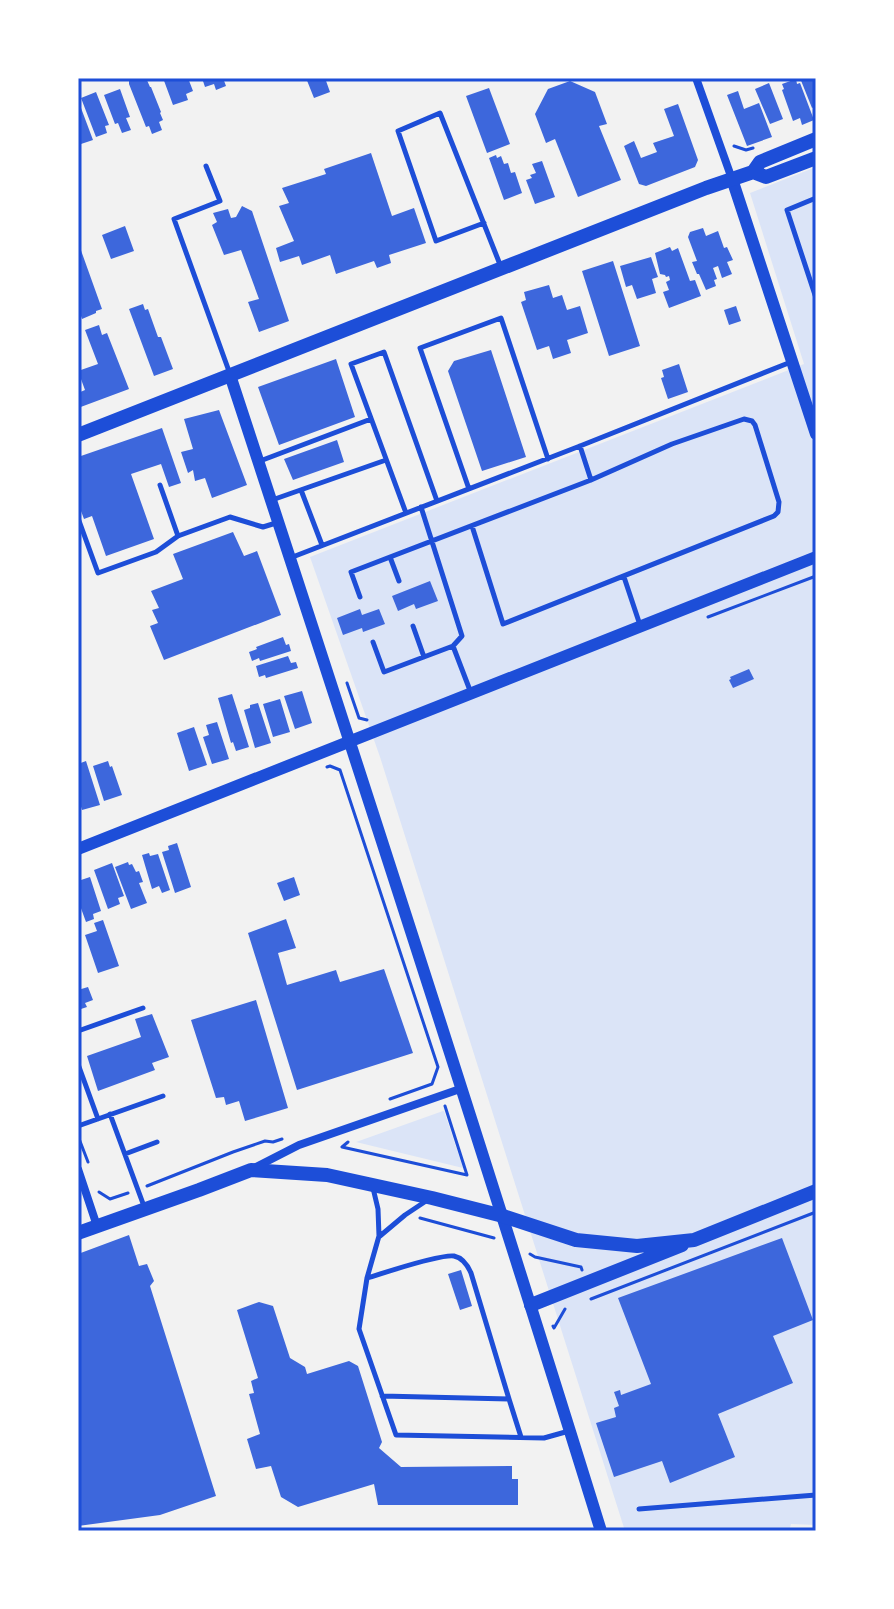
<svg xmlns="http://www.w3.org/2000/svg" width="894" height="1609" font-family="Lato,sans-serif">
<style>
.green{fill:#dbe4f7}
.building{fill:#3d67dc}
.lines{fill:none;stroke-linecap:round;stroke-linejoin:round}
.path{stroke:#1d4ed8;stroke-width:3}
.service{stroke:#1d4ed8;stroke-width:5}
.minor{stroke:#1d4ed8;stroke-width:8}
.tertiary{stroke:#1d4ed8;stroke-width:12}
.secondary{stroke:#1d4ed8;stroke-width:14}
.neatline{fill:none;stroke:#1d4ed8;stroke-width:3}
</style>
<rect width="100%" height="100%" fill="#f2f2f2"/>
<path class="green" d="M816 167V1525L791 1524 789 1531H625L380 757 310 557 804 364 750 193Z
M444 1111 463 1168 356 1142 443 1111Z"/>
<path class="building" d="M134 78H146L150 87H151L161 112 160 113 163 120 159 122 162 130 152 134 149 126 146 127 129 84V80Z
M163 78H188L193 91 186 94 188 100 173 105Z
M202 78H223L226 86 216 90 214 84 205 87Z
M306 78H325L330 92 314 98Z
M800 78H816V106L812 108Z
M796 79 797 84 800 83 814 120 802 125 800 118 793 121 782 90 784 89 782 84Z
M570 81 595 92 607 124 599 126 621 180 578 197 555 139 546 143 535 114 548 89Z
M769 83 783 119 770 124 755 89Z
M489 88 510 144 487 153 466 96Z
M120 89 130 117 126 118 131 130 122 133 118 123 115 124 104 95Z
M738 91 744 109 759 103 772 137 747 146 727 95Z
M96 92 109 125 105 126 107 133 96 137 81 98Z
M78 100 93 140 78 145Z
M678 104 698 160 695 167 646 186 639 184 624 146 634 141 641 158 657 152 653 143 674 136 664 109Z
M371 153 392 216 414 208 426 243 389 255 391 263 377 268 374 261 336 274 330 255 302 265 299 256 280 262 276 248 294 241 279 206 289 203 282 188 326 174 324 169Z
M496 155 497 158 501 156 504 164 508 163 511 173 515 172 522 193 504 200 489 158Z
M542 161 555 197 535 204 526 180 532 178 530 175 536 173 532 164Z
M242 206 252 211 289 321 259 332 248 302 259 299 241 250 224 255 212 225 217 222 213 213 228 209 231 218 236 217Z
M125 226 134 251 111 259 102 235Z
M703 228 706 236 718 231 724 248 727 247 733 260 727 262 732 274 722 278 718 266 713 268 717 279 714 280 716 286 706 290 699 274H697L692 262 697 261 688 237 690 232Z
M78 242 102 309 96 311V313L82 319 78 307Z
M670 247 672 251 678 248 690 281 695 280 701 296 669 308 663 292 669 290 666 282 670 280 669 276 666 277 665 275 660 274 655 253Z
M651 257 658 277 652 279 656 293 637 299 632 285 626 287 620 266Z
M613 261 640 346 609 356 582 271Z
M549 285 553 298 562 295 567 310 580 306 588 333 567 340 571 353 553 359 549 346 537 350 521 302 526 300 524 292Z
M143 304 145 310 148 309 158 337H161L173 369 154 376 129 309Z
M736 306 741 321 729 325 724 310Z
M99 325 102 335 107 333 129 389 78 408V393L85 390 78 371 98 364 85 330Z
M491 350 526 457 482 471 448 371 454 361Z
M336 359 355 417 279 445 258 387Z
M679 364 688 392 668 399 661 378 664 377 662 370Z
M219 410 247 485 212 498 205 478 195 481 193 470 188 473 181 452 193 449 184 419Z
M162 428 181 483 169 487 161 464 131 474 154 539 106 556 92 516 84 519 78 503V457Z
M337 440 344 462 293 480 284 459Z
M233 532 244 556 257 551 281 615 164 660 150 626 158 623 152 610 159 608 151 591 183 579 173 554Z
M430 581 438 601 416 609 414 604 398 611 392 596Z
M360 609 362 615 379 609 385 624 363 632 362 628 343 635 337 618Z
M283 637 286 645 289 644 291 651 260 661 259 658 252 661 249 652 257 649 256 647Z
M288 656 291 663 296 662 298 668 266 678 265 675 259 677 256 666Z
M749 669 754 679 733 688 729 680 731 679 730 677Z
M302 691 312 723 295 729 284 696Z
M232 694 249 747 236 751 233 742 231 743 218 698Z
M280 699 290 732 273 737 263 704Z
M258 703 271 743 255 748 244 710 250 708V705Z
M217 722 229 759 212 764 203 737 209 735 206 725Z
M194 727 207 765 189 771 177 733Z
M86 761 100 805 82 810 78 797V764Z
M108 761 110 767 112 766 122 795 104 801 93 766Z
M177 843 191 887 175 893 162 852 169 850 168 846Z
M149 853 150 856 158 854 170 890 162 893 159 886 152 889 142 855Z
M128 862 129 865 132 864 136 872 139 871 143 882 139 883 147 903 131 909 115 867Z
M112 863 124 896 118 898 120 904 108 909 94 870Z
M90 877 101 911 93 914 94 919 86 922 78 900V881Z
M294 877 300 895 284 901 277 883Z
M286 919 296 948 278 953 287 985 336 970 340 982 384 969 413 1053 297 1090 248 933Z
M103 920 119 966 98 973 85 935 97 931 94 923Z
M88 987 93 1000 85 1003 87 1007 78 1010V990Z
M256 1000 288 1108 245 1121 239 1101 226 1105 224 1097 216 1098 191 1020Z
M152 1014 169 1057 152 1063 155 1070 98 1091 87 1056 141 1037 135 1019Z
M129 1235 139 1266 147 1264 154 1281 150 1286 216 1496 160 1515 78 1526V1254Z
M782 1238 813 1320 773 1336 793 1383 718 1414 735 1457 670 1483 662 1461 614 1477 596 1423 616 1417 614 1408 619 1406 614 1392 620 1390 621 1395 651 1384 618 1298Z
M461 1270 472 1306 460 1310 448 1274Z
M259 1302 273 1306 290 1358 305 1367 307 1374 349 1361 358 1366 382 1442 379 1448 401 1467 512 1466V1479H518V1505H378L374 1484 298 1507 281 1497 271 1466 256 1469 247 1439 260 1434 249 1394 254 1393 251 1381 258 1378 237 1310Z"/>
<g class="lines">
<path class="path" d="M734 146 746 150 753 148
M708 617 816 576
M347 683 359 718 367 720
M327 767 330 766 340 770 438 1067 432 1084 390 1099
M78 1136 88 1162
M348 1142 342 1147 467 1175 445 1106
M147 1186 233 1152 265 1141 273 1142 282 1139
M99 1192 110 1199 128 1193
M420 1218 494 1238
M530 1254 535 1257 581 1267 582 1270
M591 1299 816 1212
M553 1326 554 1328 565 1309"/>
<path class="service" d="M206 166 220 201 174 219 230 374
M816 198 787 210 816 298
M484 223 436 241 398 131 440 113 501 267
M580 446 591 480
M260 461 371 419
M469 489 420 348 501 318 548 459
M301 490 322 545
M272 500 386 460
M421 507 462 636 453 646 471 693
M406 513 351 364 384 352 437 501
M78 518 98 573 156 552 178 536 160 485
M178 536 230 517 263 527 276 523
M390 557 399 581
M290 558 580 446 791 362
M624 577 640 625
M360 597 351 572 591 480 672 444 744 419 752 421 755 425 779 502 778 512 774 516 503 624 472 526
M413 626 424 657
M373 642 384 672 453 646
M78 1031 143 1008
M78 1064 98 1119
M110 1114 145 1209
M78 1126 163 1096
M125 1154 157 1142
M373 1188 378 1209 379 1236 367 1278 359 1329 396 1435 544 1438 569 1431
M380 1236 405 1215 426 1201
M367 1278C384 1273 439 1254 454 1256 463 1258 468 1266 471 1273L509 1399
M382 1396 509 1399 521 1437
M639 1509 816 1495"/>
<path class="minor" d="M696 78 732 179
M256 1167 299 1145 460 1089
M78 1169 97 1226"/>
<path class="tertiary" d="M732 179 816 434
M230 375C356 759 481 1144 601 1531
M78 849 816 557"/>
<path class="secondary" d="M753 172 760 162 816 139
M78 435 706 188 753 172 766 177 816 158
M78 1233 199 1190 251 1170 327 1175 432 1198 503 1216 576 1240 637 1246 694 1240 816 1191
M531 1305 682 1245"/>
</g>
<rect width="894" height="1609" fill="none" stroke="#ffffff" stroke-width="160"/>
<rect x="80" y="80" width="734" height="1449" class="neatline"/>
</svg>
